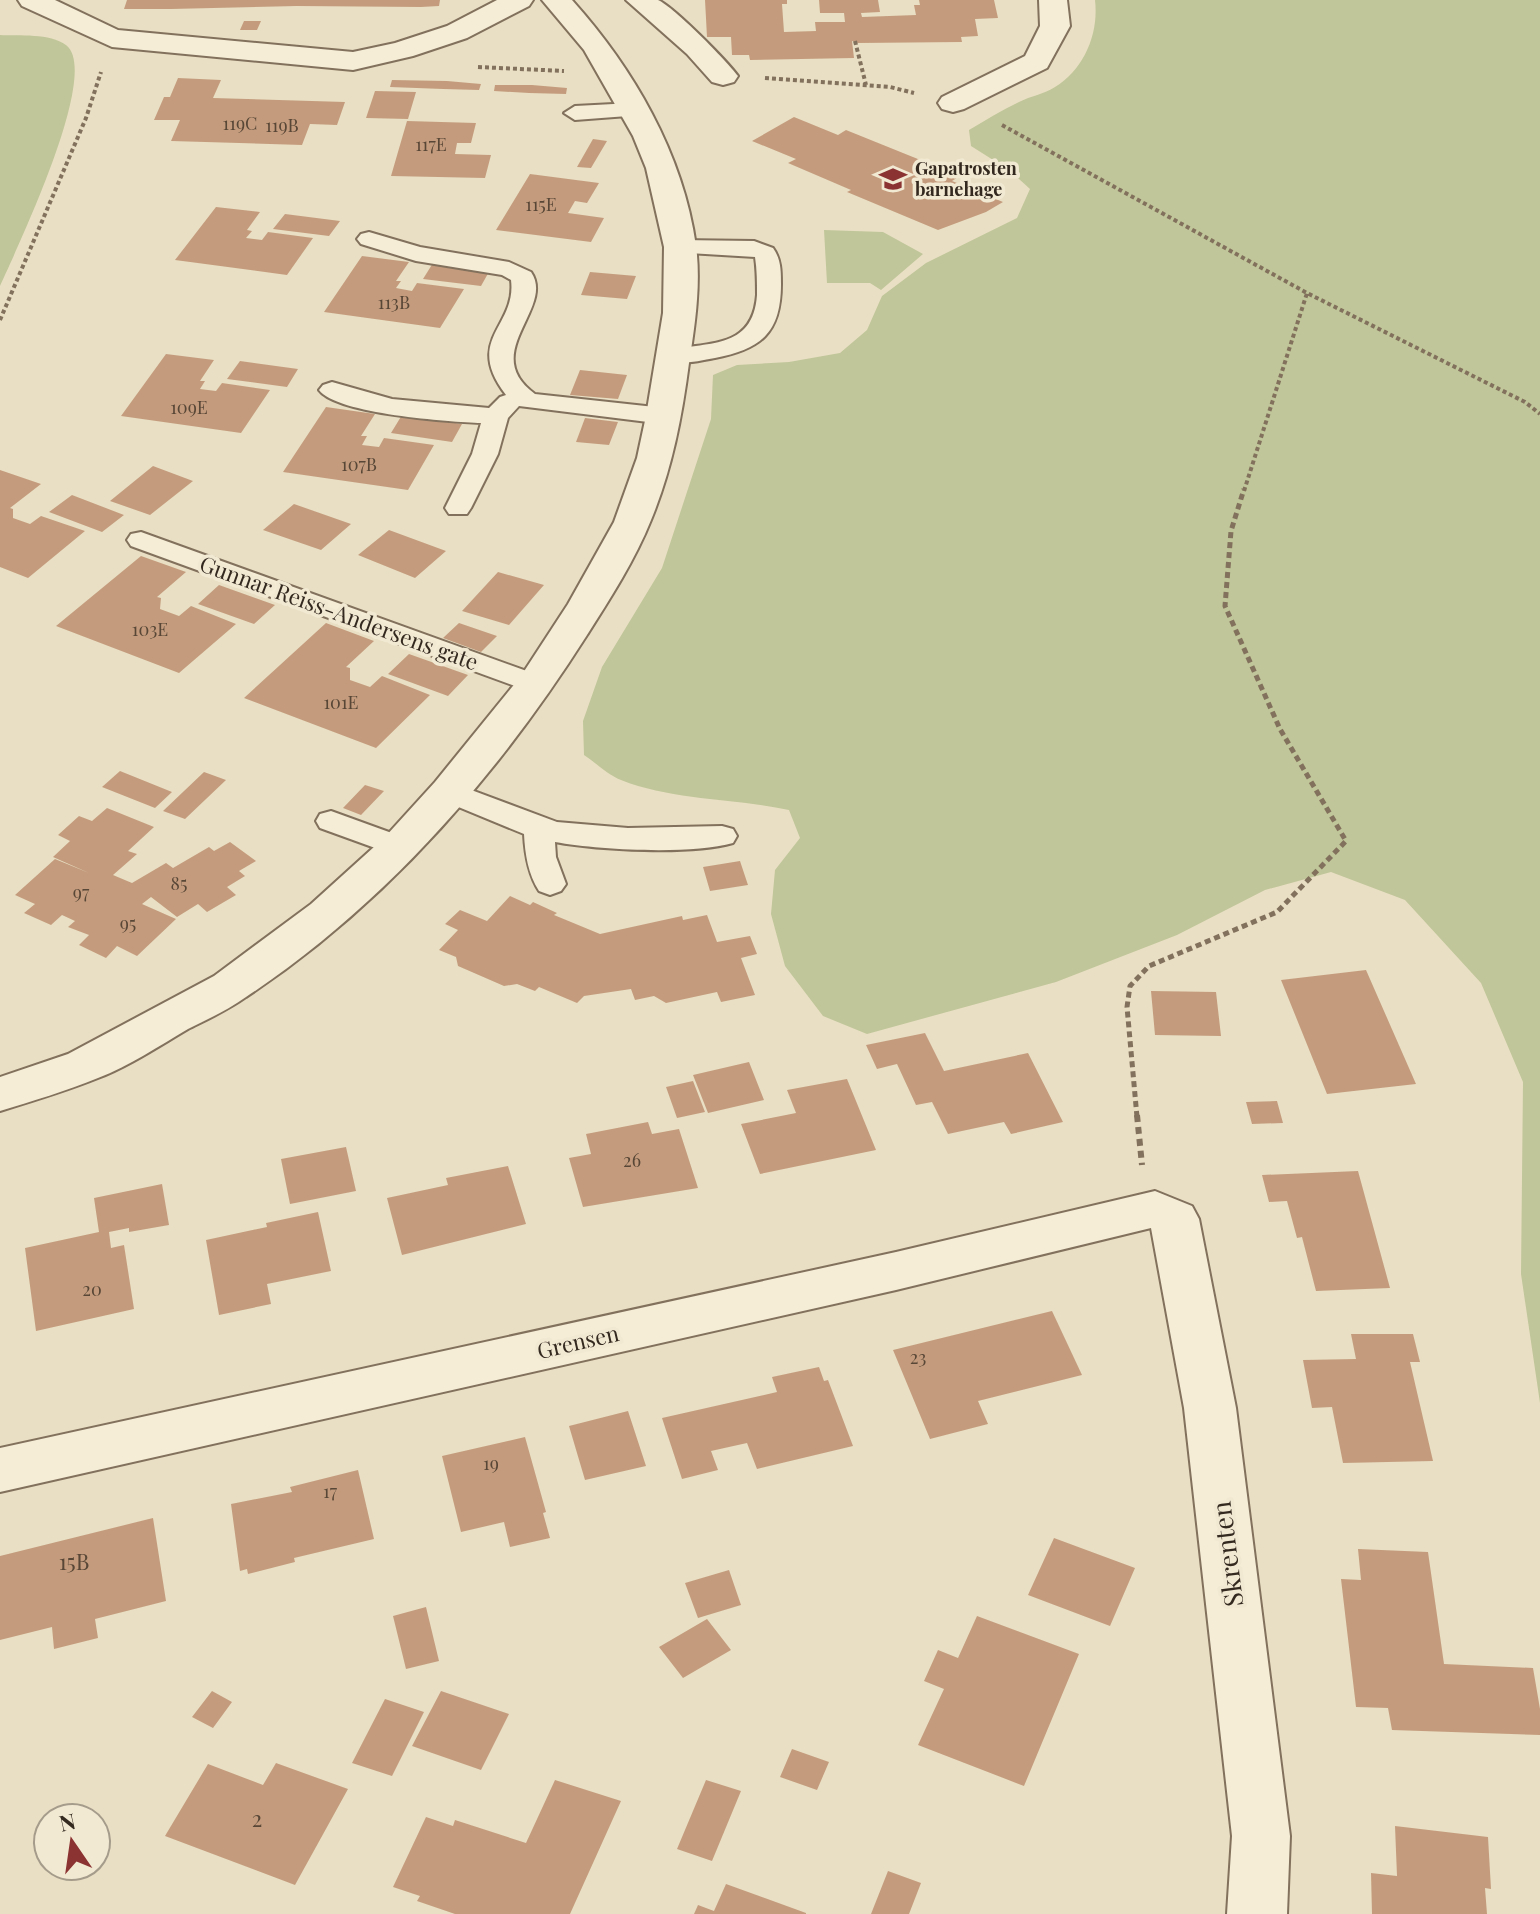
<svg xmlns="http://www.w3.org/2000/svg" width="1540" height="1914" font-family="'Playfair Display',serif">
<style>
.green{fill:#c0c699}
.building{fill:#c49c7d}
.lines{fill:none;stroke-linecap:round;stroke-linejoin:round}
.service-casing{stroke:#82715c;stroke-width:4}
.pedestrian-casing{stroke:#82715c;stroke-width:4}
.minor-casing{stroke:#82715c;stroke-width:4}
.path-far2{stroke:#82715c;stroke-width:4;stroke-dasharray:4 3;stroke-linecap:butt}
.path-far1{stroke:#82715c;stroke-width:5;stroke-dasharray:6 4;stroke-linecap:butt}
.path{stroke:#82715c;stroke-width:6;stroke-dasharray:7 5;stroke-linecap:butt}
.service{fill:#f5edd6;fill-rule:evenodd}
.pedestrian{fill:#f5edd6;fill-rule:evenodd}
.minor{fill:#f5edd6;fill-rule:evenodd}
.labels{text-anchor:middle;stroke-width:7;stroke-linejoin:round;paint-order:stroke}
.number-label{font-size:18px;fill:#584636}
.far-poi-label{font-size:18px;font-weight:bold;fill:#34291f;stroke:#f2e9d3;text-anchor:start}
.street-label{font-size:22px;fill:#34291f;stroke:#f2e9d3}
.near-number-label{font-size:22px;fill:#584636}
.near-street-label{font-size:26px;fill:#34291f;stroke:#f2e9d3}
</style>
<rect width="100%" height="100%" fill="#e9dfc4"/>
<path class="green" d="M1095 0H1540V1403L1521 1274 1523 1082 1481 983 1405 900 1331 872 1265 890 1177 935 1056 982 867 1034 823 1016 785 966 771 914 775 870 800 838 789 810C735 798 674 801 621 780 608 775 596 763 584 755L583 721 602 667 662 568 711 419 713 375 737 365 789 362 840 353 867 330 882 296 926 263 1017 218 1030 189 1009 170 971 146 969 130C986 120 1002 110 1019 102 1031 96 1044 94 1055 87 1084 69 1099 34 1095 0Z
M0 35C19 36 50 33 66 45 102 72 16 250 0 286Z
M824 230 883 232 923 254 881 290 870 283H827Z"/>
<path class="building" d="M127 0H440L439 6 421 7 297 6 171 9H124Z
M705 0H787V4H782L784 32 816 31 815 22H845L844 13H820L819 0H878L880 12 861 13 862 17 916 15 914 5H920L919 0H994L998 18 975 19 978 36 961 37 962 42 858 43 852 41 854 58 750 60 749 55H732L731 37H707Z
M244 21H261L257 30H240Z
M178 78 221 80 213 98 345 102 337 125 310 124 302 145 171 141 180 120H154L164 97H170Z
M392 80 447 81 481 84 479 90 443 89 390 87Z
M495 85H532L567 88 566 94 529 93 494 91Z
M375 91 416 92 408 119 366 118Z
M794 117 838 135 846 130 960 176 952 181 1003 202 986 212 938 230 847 192 851 190 788 163 796 159 752 141Z
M407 121 476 123 471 143H457L455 154 491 155 485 178 391 176Z
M593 139 607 141 591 168 577 167Z
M530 174 599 183 587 203 575 201 568 213 604 218 591 242 496 230Z
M216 207 260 212 247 230 252 231 246 238 262 240 268 232 313 238 287 275 175 260Z
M285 214 340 221 329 236 273 229Z
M362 256 409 262 396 281H401L396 288 412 291 417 283 464 289 440 328 324 312Z
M433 263 490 270 481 286 423 279Z
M590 272 636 276 627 299 581 295Z
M166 354 214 360 200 381H205L200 389 216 391 222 383 270 390 241 433 121 416Z
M240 361 298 369 287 387 227 379Z
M580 370 627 375 618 399 570 395Z
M326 407 375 414 361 436H367L362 445 379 447 384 438 434 445 408 490 283 472Z
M402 415 462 424 452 442 391 433Z
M585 418 618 422 609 445 576 442Z
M153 466 193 481 150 515 110 501Z
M0 470 41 484 10 508 13 509V518L30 524 41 516 85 531 28 578 0 567Z
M72 495 124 515 102 532 49 512Z
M294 504 351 524 321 550 263 530Z
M389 530 446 551 415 578 358 555Z
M141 556 186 572 157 597 161 598 160 609 179 616 191 606 236 624 179 673 56 626Z
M498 572 544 585 509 625 462 611Z
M219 585 275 605 254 624 198 604Z
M326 623 374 641 346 667 350 668V680L370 687 382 676 430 695 376 748 244 698Z
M459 623 497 636 481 652 443 638Z
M409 654 468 675 448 696 388 674Z
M120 771 172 792 155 808 102 787Z
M204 772 226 780 185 819 163 811Z
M365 785 384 791 361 815 343 808Z
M107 808 154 827 128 851 137 854 113 875 132 883 166 863 173 868 209 847 214 851 230 842 256 861 239 871 245 876 227 887 236 895 207 912 198 904 177 917 151 897 142 904 176 919 137 956 117 946 106 958 79 945 89 935 68 927 75 921 62 915 51 925 24 913 35 904 15 895 55 859 89 873 53 857 70 841 58 835 79 816 92 821Z
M740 861 748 885 710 891 703 867Z
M510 896 530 905 533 902 557 913 554 915 600 934 682 916 683 920 707 915 717 942 750 936 757 954 741 958 755 995 721 1002 717 992 666 1003 654 996 635 1000 631 989 584 996 577 1003 539 987 535 991 517 984 504 986 458 966 456 957 439 950 458 930 445 924 460 910 487 921Z
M1366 970 1416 1084 1327 1094 1281 980Z
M1151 991 1216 992 1221 1036 1155 1035Z
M925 1033 944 1071 1028 1053 1063 1122 1011 1134 1004 1122 948 1134 932 1102 916 1105 897 1064 877 1069 866 1045Z
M749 1062 764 1100 708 1113 693 1075Z
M847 1079 876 1150 760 1174 741 1124 796 1113 787 1090Z
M693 1081 705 1112 677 1118 666 1087Z
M1277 1101 1283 1123 1252 1124 1246 1102Z
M648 1122 652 1134 679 1129 698 1188 583 1207 569 1158 591 1154 586 1134Z
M346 1147 356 1191 290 1204 281 1159Z
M508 1166 526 1224 402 1255 387 1198 448 1185 446 1178Z
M1358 1171 1390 1288 1316 1291 1302 1237 1297 1238 1287 1201 1269 1202 1262 1175Z
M162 1184 169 1225 129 1232V1228L109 1232 111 1248 124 1245 134 1309 36 1331 25 1248 99 1232 94 1198Z
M318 1212 331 1271 267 1284 271 1304 219 1315 206 1240 267 1227 266 1223Z
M1052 1311 1082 1375 978 1401 988 1424 930 1439 893 1350Z
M1351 1334H1413L1420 1362H1410L1433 1461 1343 1463 1332 1407 1312 1408 1303 1360 1356 1359Z
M819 1367 824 1381 828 1380 853 1446 757 1469 747 1443 711 1451 718 1470 682 1479 662 1418 777 1392 772 1377Z
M628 1411 646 1466 585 1480 569 1426Z
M525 1437 546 1512 543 1513 550 1538 510 1547 504 1522 461 1532 442 1456Z
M358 1470 374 1539 294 1558 295 1562 248 1574 247 1569 240 1571 231 1504 292 1492 290 1487Z
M153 1518 166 1601 95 1619 98 1638 54 1649 52 1627 0 1640V1556Z
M1054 1538 1135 1568 1110 1626 1028 1595Z
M1358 1549 1428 1552 1444 1664 1533 1668 1540 1709V1735L1392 1730 1388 1708 1356 1707 1341 1579 1361 1580Z
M729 1570 741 1605 698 1618 685 1583Z
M426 1607 439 1661 406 1669 393 1616Z
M977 1616 1079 1654 1024 1786 918 1745 944 1689 924 1681 938 1650 958 1658Z
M707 1619 731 1650 683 1678 659 1647Z
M212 1691 232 1702 213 1728 192 1717Z
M441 1691 509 1714 481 1770 412 1746Z
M385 1699 424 1712 392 1776 352 1763Z
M792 1749 829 1762 817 1790 780 1777Z
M276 1763 348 1789 295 1885 165 1836 208 1764 263 1785Z
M555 1780 621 1801 570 1914H455L417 1901 420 1896 393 1887 426 1817 453 1826 455 1820 526 1843Z
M706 1780 741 1791 712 1861 677 1849Z
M1395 1826 1488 1837 1491 1889 1485 1888 1487 1914H1372L1371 1873 1397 1876Z
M888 1871 921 1883 909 1914H871Z
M726 1884 806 1913V1914H694L698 1905 714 1911Z"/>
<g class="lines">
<g class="service-casing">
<path id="service" d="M633 103 641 105 644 110 641 115 575 120 564 113 575 106Z
M369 232 420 247 509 262 531 272C556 308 478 353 535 394L664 408 673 411 677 416 673 421 664 424 519 406 508 418 498 454 471 508 467 514H449L445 508 472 454 481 423C451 422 336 414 319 390L323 385 332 382 392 399 489 408 500 397 506 395C463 339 517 327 511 280L502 275 416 261 361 244 357 239 361 234Z
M680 240 754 241 773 248C781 259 781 271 781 284 781 333 761 349 715 358 699 361 681 365 665 361L662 356 665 351C706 341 753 351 757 295 757 282 757 270 755 257L672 252 668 247 672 242Z
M141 532 546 678 550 684 546 690 536 693 526 690 131 546 127 540 131 534Z
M450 782 557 822 628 828 722 826 733 829 737 836 733 843C690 855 599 850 555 842L556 857 566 884 561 891 550 895 539 891C528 874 525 854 524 834L439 799 435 792 439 785Z
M331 811 411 840 415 847 411 854 400 857 320 828 316 821 320 814Z"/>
</g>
<g class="pedestrian-casing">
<path id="pedestrian" d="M18 0H55L118 30 353 52 395 43 447 26 497 0H533L529 6 467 38 413 56 353 70 112 47 22 6Z"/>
</g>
<g class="minor-casing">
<path id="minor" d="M542 0H572C633 68 683 153 696 246 701 284 695 325 689 363 682 417 672 469 651 520 635 560 610 599 587 635 498 775 385 905 246 997 228 1010 208 1019 188 1029 159 1046 129 1066 98 1078 66 1091 33 1101 0 1111V1077L68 1054 214 976 311 904 385 837 435 782 521 676 568 604 614 522 637 458 646 416 663 313 664 247 646 168 633 136 584 50Z
M626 0C635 0 650 0 658 0 674 7 727 61 738 76L734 82 723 85 712 82 687 54Z
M1039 0H1067L1070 26 1047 68 964 109 953 112 942 109 938 103 942 97 1025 56 1040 26Z
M1155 1191 1192 1206 1199 1219 1236 1408 1290 1836 1287 1914H1227L1232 1836 1184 1408 1151 1228 896 1290 0 1492V1448L896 1252Z"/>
</g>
<path class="path-far2" d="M855 41 866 85
M478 67 564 71
M765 78 890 87 914 93
M1002 125 1307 293 1525 402 1540 414
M0 320 86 118 101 72
M1244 491 1307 293"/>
<path class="path-far1" d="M1137 1117 1127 1007 1130 986 1149 966 1277 912 1346 841 1280 729 1225 606 1231 531 1244 489"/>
<path class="path" d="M1137 1115 1142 1165"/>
<use href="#service" class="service"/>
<use href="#pedestrian" class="pedestrian"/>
<use href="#minor" class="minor"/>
</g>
<defs>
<g id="school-bare" transform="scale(2.16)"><path d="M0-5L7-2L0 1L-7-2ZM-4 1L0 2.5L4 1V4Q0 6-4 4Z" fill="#8b3332" stroke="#f2e9d3" stroke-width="2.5" paint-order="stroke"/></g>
</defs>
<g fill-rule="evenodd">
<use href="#school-bare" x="893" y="179"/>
</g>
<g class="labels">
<g class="number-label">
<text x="240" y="130">119C</text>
<text x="282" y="132">119B</text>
<text x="431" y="151">117E</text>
<text x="541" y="211">115E</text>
<text x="394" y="309">113B</text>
<text x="189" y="414">109E</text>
<text x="359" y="471">107B</text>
<text x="150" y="636">103E</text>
<text x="341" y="709">101E</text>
<text x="179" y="890">85</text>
<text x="81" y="899">97</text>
<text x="128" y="930">95</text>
<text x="632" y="1167">26</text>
<text x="92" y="1296">20</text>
<text x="918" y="1364">23</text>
<text x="491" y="1470">19</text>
<text x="330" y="1498">17</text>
</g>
<g class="far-poi-label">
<text x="915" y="175">Gapatrosten<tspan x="915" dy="21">barnehage</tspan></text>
</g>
<g class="street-label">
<text transform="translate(339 613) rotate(20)" y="8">Gunnar Reiss-Andersens gate</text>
<text transform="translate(578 1342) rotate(-13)" y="8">Grensen</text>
</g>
<g class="near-number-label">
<text x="74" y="1570">15B</text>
<text x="257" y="1827">2</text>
</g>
<g class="near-street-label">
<text transform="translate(1228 1554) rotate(-97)" y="9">Skrenten</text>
</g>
</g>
<g transform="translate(72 1842) rotate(347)"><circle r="38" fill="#f2e9d3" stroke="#a69c8b" stroke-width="2"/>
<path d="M0-6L14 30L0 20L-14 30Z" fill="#8b3332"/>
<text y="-12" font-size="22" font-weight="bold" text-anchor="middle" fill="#34291f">N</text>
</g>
</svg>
